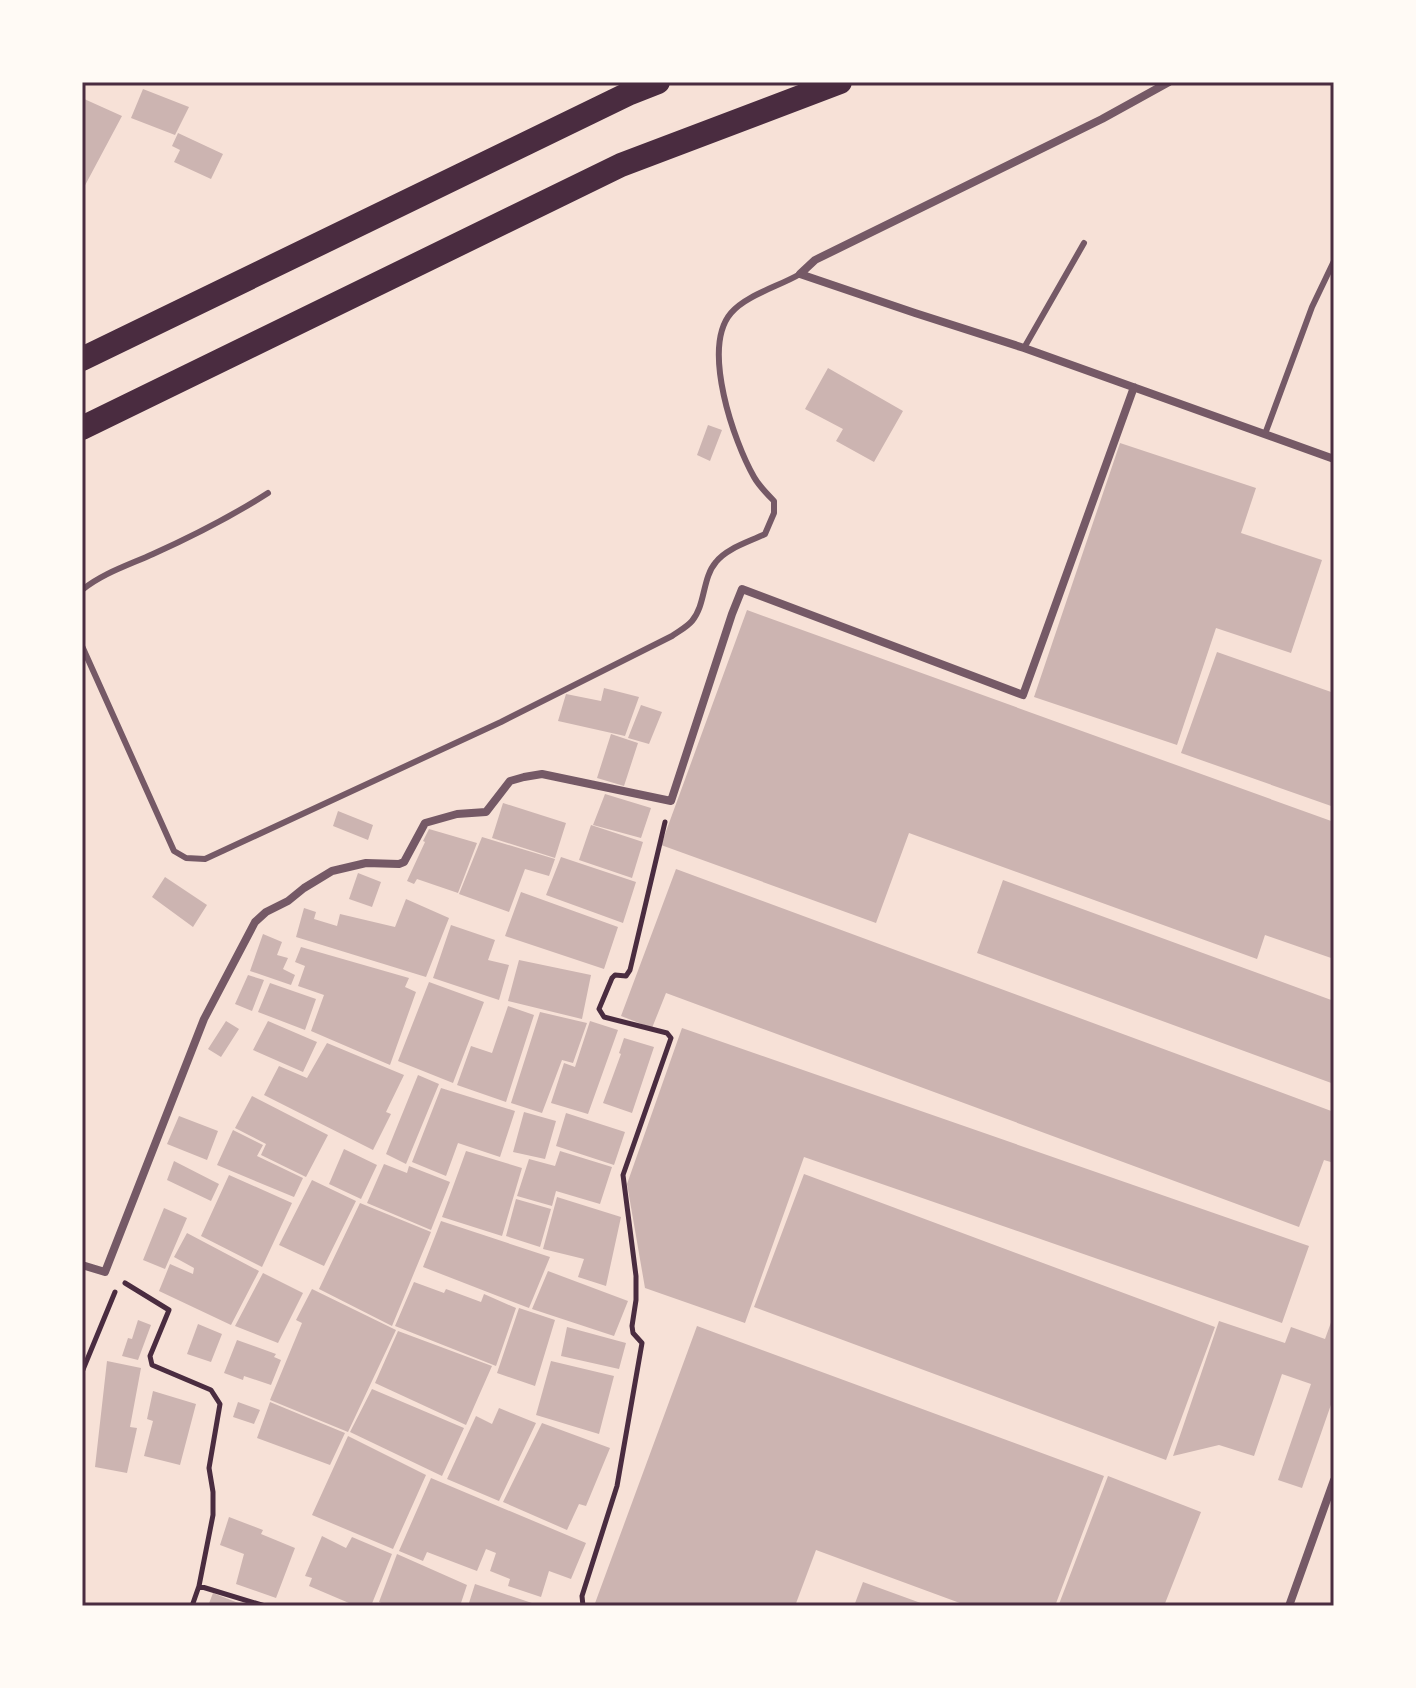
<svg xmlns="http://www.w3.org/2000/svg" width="1416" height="1688" font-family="Rubik,sans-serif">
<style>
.building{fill:#ccb4b1}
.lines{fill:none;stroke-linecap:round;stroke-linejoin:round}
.path{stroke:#4a2c40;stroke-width:5}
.service{stroke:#755966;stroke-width:6}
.minor{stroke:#755966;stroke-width:8}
.motorway{stroke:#4a2c40;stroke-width:24}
.neatline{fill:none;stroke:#4a2c40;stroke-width:3}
</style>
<rect width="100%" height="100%" fill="#f7e1d7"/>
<path class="building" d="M143 89 189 107 175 135 131 118Z
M82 98 122 116 82 191Z
M178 133 223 154 211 179 174 162 180 150 172 146Z
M828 368 903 411 874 462 836 441 843 429 805 409Z
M708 425 722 430 710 461 697 455Z
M1120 443 1256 488 1241 533 1322 560 1291 653 1216 628 1177 745 1034 697Z
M747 610 1334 822V959L1265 935 1257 959 909 833 876 923 661 845Z
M1217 652 1334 693V807L1181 753Z
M604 688 639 697 625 736 558 721 566 694 601 701Z
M641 705 662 712 649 744 628 738Z
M611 734 638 743 624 786 597 778Z
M605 794 651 808 641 838 593 825Z
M503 803 566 823 555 858 492 838Z
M338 811 373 825 368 840 333 826Z
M591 825 643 842 632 878 579 860Z
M429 829 477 843 458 893 417 879 414 884 407 881 425 842 423 841Z
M482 837 555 859 549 876 525 869 509 912 459 894Z
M561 857 636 882 623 923 546 895Z
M676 869 1334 1112V1163L1324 1160 1299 1227 666 993 652 1028 621 1016Z
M358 873 381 882 372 907 349 899Z
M165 877 207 905 193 927 152 897Z
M1003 880 1334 1001V1084L977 953Z
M521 892 618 927 604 969 505 936Z
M406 899 449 918 426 977 296 937 304 908 316 912 314 919 337 926 340 914 395 927Z
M451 925 495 940 488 960 509 965 499 1000 433 978Z
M263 934 282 942 277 955 288 958 283 969 295 975 291 985 250 971Z
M301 947 409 978 405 987 416 992 390 1065 311 1031 324 995 298 986 305 966 295 962Z
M519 960 591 975 582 1019 508 1001Z
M248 975 264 980 252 1011 235 1004Z
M429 982 484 1002 453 1083 398 1061Z
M270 983 316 999 305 1030 258 1012Z
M508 1006 534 1015 506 1102 457 1085 471 1046 492 1053Z
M540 1012 587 1023 573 1063 562 1060 542 1113 511 1103Z
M226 1021 239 1029 221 1057 208 1049Z
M268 1021 317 1042 303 1072 253 1050Z
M590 1021 618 1030 588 1114 551 1103 564 1063 575 1067Z
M682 1028 1309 1246 1282 1323 804 1157 745 1323 645 1288 627 1184Z
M624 1038 654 1047 632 1113 603 1103 621 1054 619 1053Z
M327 1043 404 1075 386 1112 391 1114 373 1150 264 1095 279 1066 307 1078Z
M418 1075 439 1084 406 1164 386 1154Z
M441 1088 515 1111 500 1157 458 1143 446 1176 412 1162Z
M252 1096 328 1135 306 1177 261 1155 266 1144 235 1128Z
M524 1112 556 1121 545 1159 513 1152Z
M566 1113 625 1132 614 1165 556 1146Z
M179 1116 218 1131 207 1160 167 1144Z
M233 1130 263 1145 257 1156 303 1178 294 1197 217 1165Z
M344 1149 377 1165 361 1199 329 1184Z
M466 1151 522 1168 502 1236 442 1217Z
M560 1151 612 1167 600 1204 556 1191 552 1206 517 1196 529 1159 555 1166Z
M174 1161 219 1184 211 1201 167 1180Z
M384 1164 407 1173 409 1166 450 1182 431 1230 367 1203Z
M804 1174 1215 1327 1166 1460 754 1307Z
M229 1175 292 1203 262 1267 201 1236Z
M312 1180 356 1201 324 1266 279 1245Z
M557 1197 621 1217 606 1286 578 1277 584 1259 543 1249Z
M516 1199 551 1209 540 1247 506 1236Z
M360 1203 431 1232 392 1326 319 1289Z
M164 1208 187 1218 165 1269 143 1260Z
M441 1221 550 1257 529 1308 423 1267Z
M187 1233 259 1271 231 1325 159 1291 170 1264 193 1274 194 1268 174 1257Z
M548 1271 628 1301 614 1336 532 1309Z
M263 1273 303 1293 278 1343 235 1326Z
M414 1282 444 1293 446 1289 481 1302 484 1294 516 1308 496 1366 395 1326Z
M312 1289 396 1330 348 1432 270 1400 302 1323 296 1320Z
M519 1308 555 1320 535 1386 497 1373Z
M1334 1314V1396L1302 1488 1278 1480 1311 1384 1282 1374 1254 1456 1219 1445 1173 1456 1219 1321 1285 1343 1291 1327 1325 1339Z
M138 1320 151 1325 138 1360 122 1356 128 1338 132 1339Z
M198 1324 222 1334 211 1362 187 1354Z
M697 1326 1104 1476 1055 1606H968L816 1550 795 1606H594Z
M567 1327 626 1343 619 1369 561 1356Z
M398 1331 492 1366 466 1425 375 1383Z
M237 1340 276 1354 274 1357 281 1360 271 1385 244 1376 243 1380 224 1373Z
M107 1361 141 1368 130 1427 137 1428 127 1473 95 1467Z
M551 1361 614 1376 599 1434 536 1415Z
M372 1389 464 1428 442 1476 350 1432Z
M153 1391 196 1404 180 1465 144 1456 153 1421 147 1419Z
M238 1402 260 1410 254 1424 233 1417Z
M270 1402 345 1433 330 1465 257 1438Z
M499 1408 536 1423 499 1501 447 1479 476 1416 492 1424Z
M542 1423 610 1448 586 1506 579 1504 567 1530 503 1502Z
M348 1436 426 1475 393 1549 312 1515Z
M1108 1476 1201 1512 1164 1606H1063L1059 1604Z
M431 1478 586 1543 571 1579 549 1571 541 1597 508 1586 510 1579 490 1571 496 1553 486 1549 477 1571 427 1552 423 1561 399 1551Z
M229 1517 263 1530 261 1534 295 1548 276 1598 236 1584 244 1554 220 1545Z
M322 1536 346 1548 352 1537 392 1554 371 1606H356L309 1586 312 1578 305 1576Z
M397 1554 467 1585 460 1606H388L379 1602Z
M863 1582 929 1606H854Z
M475 1584 538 1605V1606H468Z
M213 1593 246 1606H208Z"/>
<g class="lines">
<path class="path" d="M125 1283 169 1310 150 1356 152 1365 211 1390 220 1404 209 1468 213 1492V1515L199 1586
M82 1372 115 1292
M192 1606 199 1586 265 1606
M583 1606 582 1596 617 1486 642 1343 633 1333 632 1326 636 1300V1276L623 1175 671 1038 667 1033 604 1017 599 1009 612 978 615 975 626 976 630 970 665 822"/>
<path class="service" d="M1024 348 1084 243
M1265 434 1312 307 1334 261
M82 590C103 573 129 565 153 554 193 536 232 516 268 493
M82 646 174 851 186 858 205 859 501 722 672 636C679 631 687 627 692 621 706 604 702 578 716 562 727 548 749 542 765 534L774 513V501C767 494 759 486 754 477 734 442 701 348 731 313 746 295 780 286 800 274"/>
<path class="minor" d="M1169 82 1102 119 815 260 800 274 915 313 1024 348 1334 459
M82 1265 105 1272 204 1019 255 922 266 912 288 901 304 888 332 871 366 863 399 864 404 862 425 823 457 814 486 812 510 781 524 777 542 774 671 801 732 614 742 589 1023 695 1134 387
M1289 1606 1334 1480"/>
<path class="motorway" d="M82 359 630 93 658 82
M82 428 621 165 840 82"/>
</g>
<rect width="1416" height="1688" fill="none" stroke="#fffaf5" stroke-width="168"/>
<rect x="84" y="84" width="1248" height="1520" class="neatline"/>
</svg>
